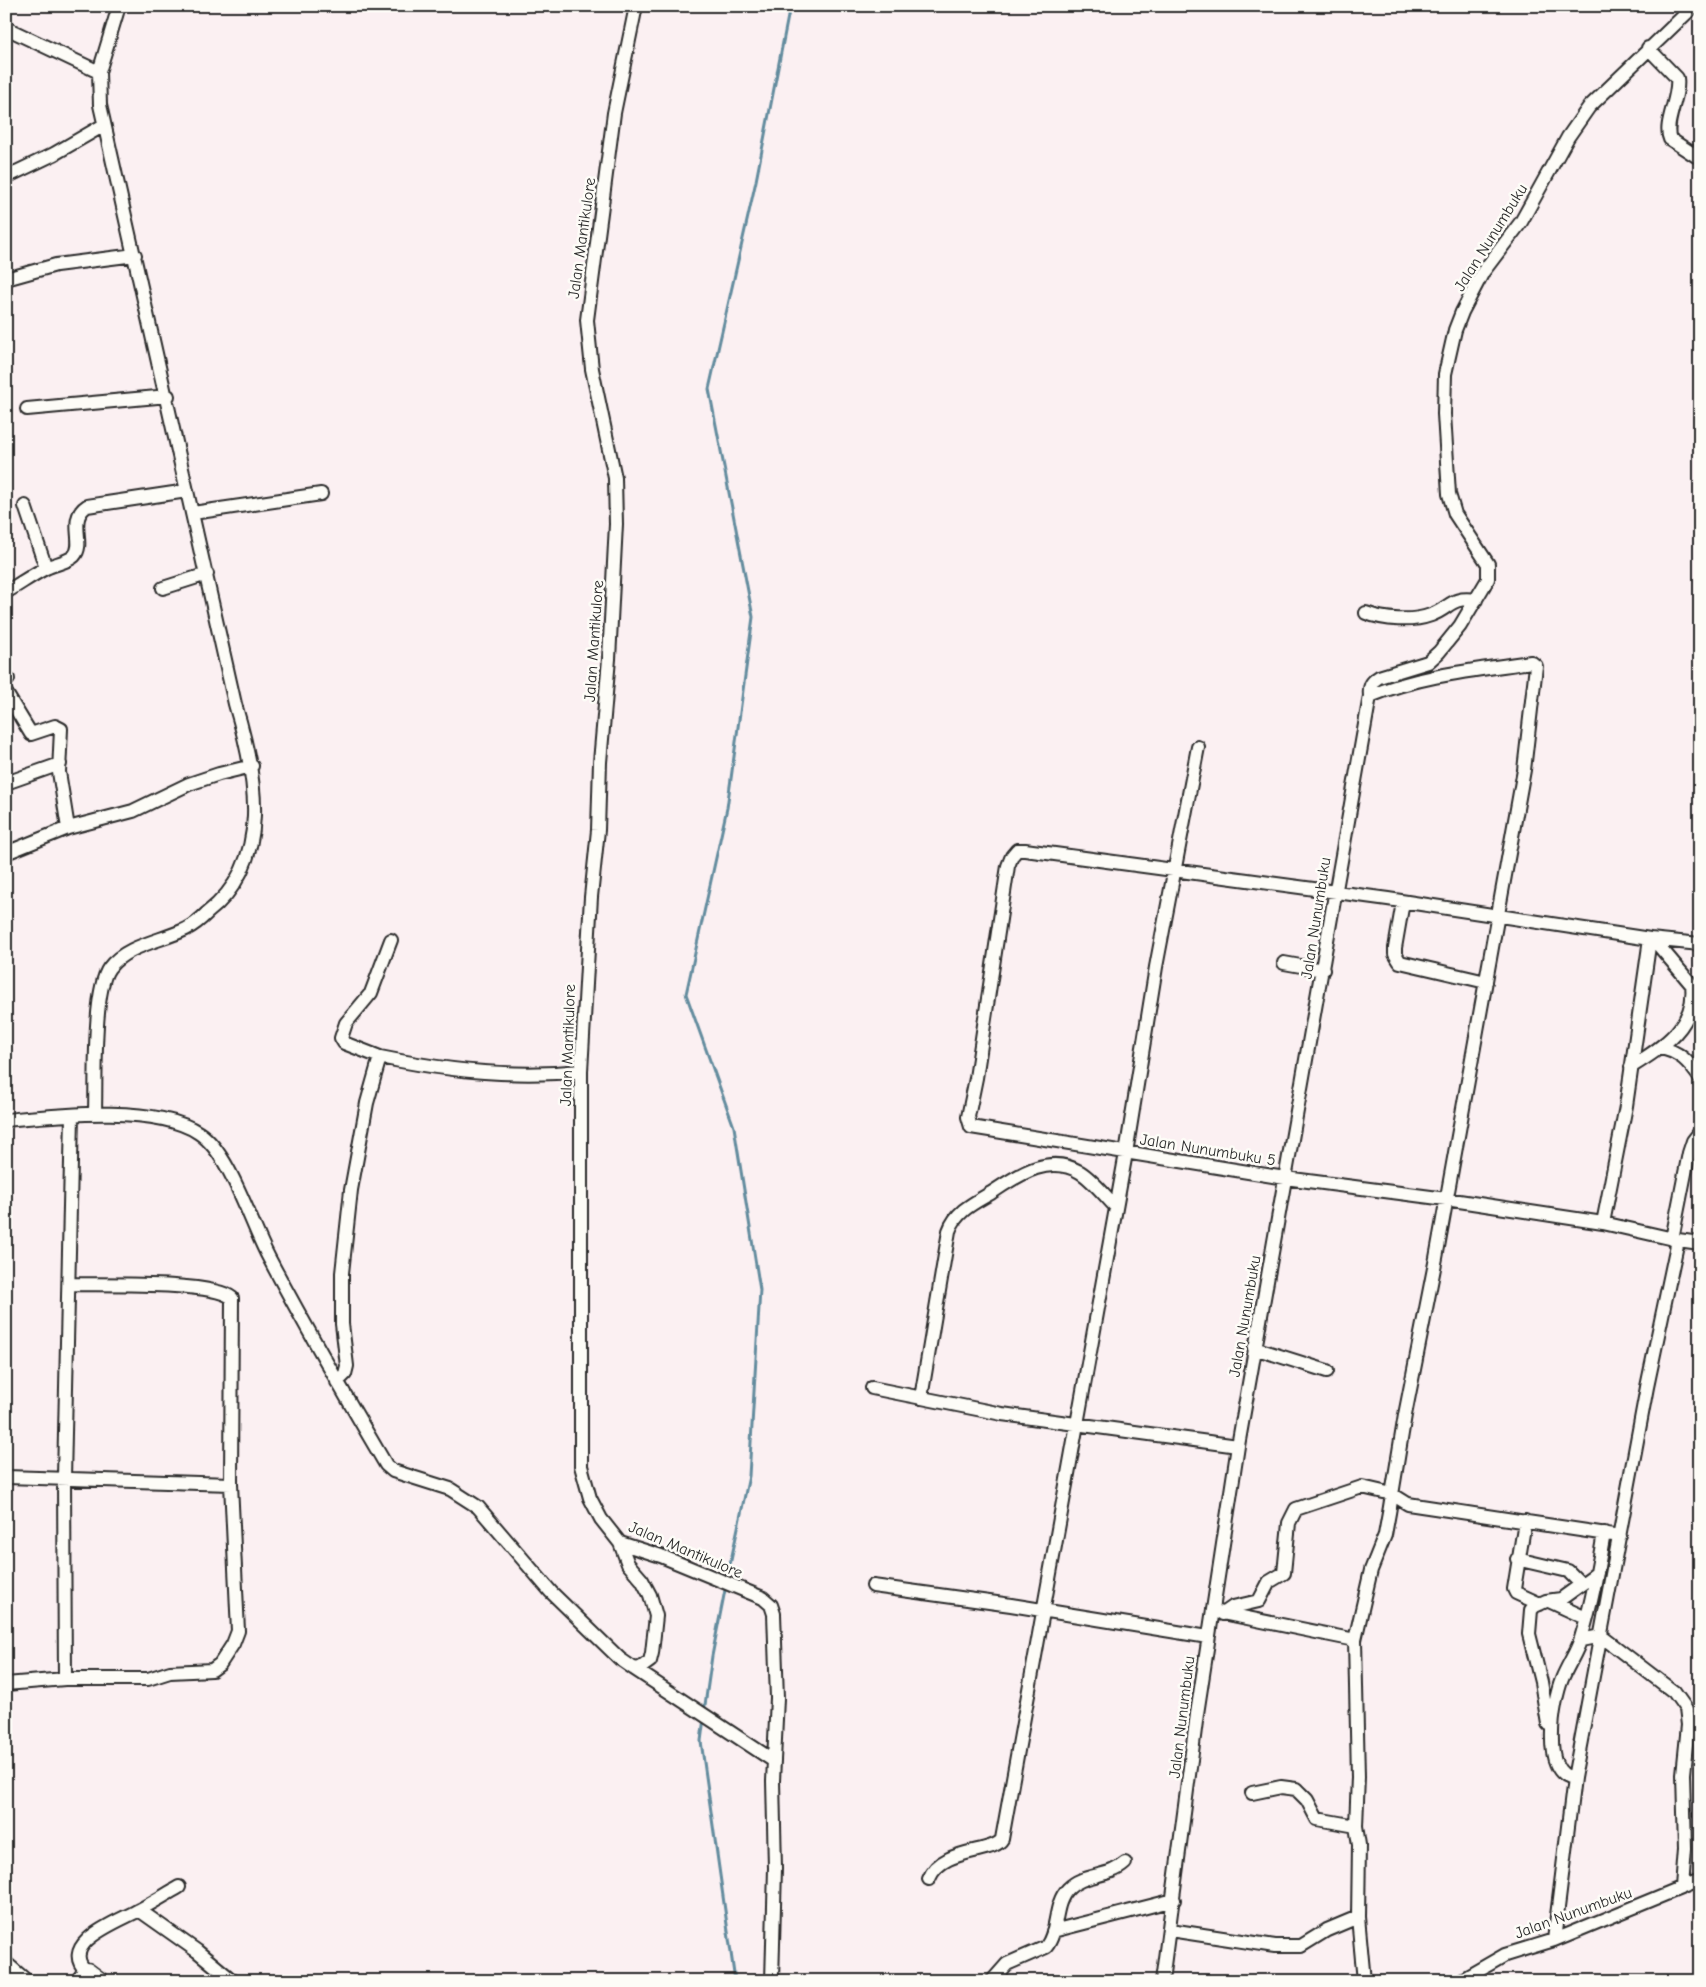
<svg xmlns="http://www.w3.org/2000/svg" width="1706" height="1987" font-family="'Comic Neue',sans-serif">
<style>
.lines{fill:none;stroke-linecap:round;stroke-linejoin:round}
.stream{stroke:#648c9e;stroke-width:3}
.street-casing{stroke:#2b2b2b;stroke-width:16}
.secondary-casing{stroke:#2b2b2b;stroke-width:21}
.street{stroke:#fdfcf7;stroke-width:12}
.secondary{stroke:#fdfcf7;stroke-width:18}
.labels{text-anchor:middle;stroke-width:5;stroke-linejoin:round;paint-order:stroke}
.street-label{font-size:16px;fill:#2b2b2b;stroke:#fdfcf7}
</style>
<rect width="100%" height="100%" fill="#fbf0f2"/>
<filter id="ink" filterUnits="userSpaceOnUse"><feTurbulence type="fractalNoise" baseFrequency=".02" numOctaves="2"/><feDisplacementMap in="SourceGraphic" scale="10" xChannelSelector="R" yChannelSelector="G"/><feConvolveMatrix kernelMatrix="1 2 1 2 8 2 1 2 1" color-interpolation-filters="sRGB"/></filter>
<g filter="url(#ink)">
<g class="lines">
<path class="stream" d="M727 1579 749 1476 760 1290 734 1127 686 994 727 808 753 617 709 389 756 181 790 6
M704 1712 712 1656 726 1585
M704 1718 701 1741 735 1981"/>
<g class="street-casing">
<path id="street" d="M636 6 614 113 587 320 592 369 615 478 616 524 609 659 600 762 598 830 591 897 581 1071V1466L590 1498 601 1519 620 1543 661 1556 763 1598 771 1605 774 1614 777 1698 773 1781 775 1868 772 1981
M6 28 99 72
M1648 48 1677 78C1680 97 1663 124 1670 139L1696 156 1700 148
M6 177 54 154 104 125
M6 279 56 265 135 255
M27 409 168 396
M25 506 46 568
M193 513 321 494
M163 588 207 574
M6 592C20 584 32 575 46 568 54 564 68 562 74 556 86 544 67 519 87 506L187 491
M1366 613C1384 620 1412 622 1431 615 1451 608 1450 596 1476 600
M6 679H8
M6 693 31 734 55 726 61 729 59 772 68 828
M6 783 60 764
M6 853 68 828 133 811 189 784 219 774 252 766
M1403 902 1395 948V954L1400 962 1486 982
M1650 939 1700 944
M1284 963 1323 970
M1660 1048C1679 1051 1689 1062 1700 1078
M380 1057 344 1043 341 1038 346 1023 371 993 391 940
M1631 1067C1661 1048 1697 1026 1692 985L1654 940
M95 1113C96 1081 93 990 109 968 126 945 162 941 186 929 194 925 201 919 207 913 274 861 256 774 235 704L100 105 99 72 119 6
M6 1120C58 1115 156 1104 199 1133 230 1153 251 1225 269 1258 306 1328 346 1397 386 1465L393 1471 450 1489 478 1507 551 1592 620 1659 633 1668 639 1669 650 1661 652 1653 656 1616 650 1595 642 1580 628 1564 620 1543
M1672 1239 1689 1153 1693 1141 1700 1132
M1678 1240 1700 1243
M1254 1348 1327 1371
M337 1382 345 1374 347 1366 342 1324V1273L351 1190 367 1103 380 1057C443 1070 516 1078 581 1071
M872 1388 1002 1414 1238 1446
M921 1398 949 1231C956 1211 974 1203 991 1193 1017 1176 1048 1153 1080 1172 1093 1180 1105 1196 1116 1207
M6 1477 231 1484
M1525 1521 1514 1589 1516 1593 1540 1604
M1517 1559 1568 1571 1580 1583
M873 1586 1011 1605 1208 1637
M1549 1601 1586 1618
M1218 1612 1355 1640
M1223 1614 1233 1607 1259 1601 1269 1582 1284 1573 1289 1523 1296 1509 1362 1487 1392 1494 1408 1504 1620 1536
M1581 1640 1601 1636 1674 1692 1686 1709 1688 1725 1683 1774 1685 1848 1682 1887
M633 1668 774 1761
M65 1679H148L170 1672 212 1670 220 1664 233 1644 238 1631 231 1484 232 1298C213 1281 99 1285 69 1284
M6 1684 65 1679 64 1478 72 1116
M1548 1724 1541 1682 1529 1634 1531 1610 1535 1606 1546 1601 1561 1599 1597 1573
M1574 1778C1540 1775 1553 1701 1562 1679 1567 1666 1578 1650 1581 1638 1592 1603 1598 1568 1604 1533
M1252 1793 1281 1787 1296 1789 1307 1800 1317 1819 1356 1826
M929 1879C941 1847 994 1854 1002 1839L1126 1153 1156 967 1198 747
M139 1910 197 1951 233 1981
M1170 1930 1275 1946H1301L1327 1930 1358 1917
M1053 1931 1174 1900
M1554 1940 1574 1778 1647 1387 1678 1240 1603 1223 1446 1199 1285 1178 971 1127 968 1117 976 1078 1008 866 1012 856 1017 850H1025L1388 899 1650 939 1626 1106 1603 1223
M6 1963 27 1981
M87 1972C56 1943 120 1921 139 1910 152 1903 165 1895 179 1887
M992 1981 1007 1964 1046 1947C1059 1931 1053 1904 1068 1889 1083 1873 1109 1878 1125 1863
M1162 1981 1197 1714 1238 1446 1370 696C1369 686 1371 682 1379 677L1428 662 1439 652 1460 626 1488 579V564L1455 514 1449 494 1444 414 1445 374 1455 330 1462 312 1483 272 1521 222 1568 137 1589 107 1694 6
M1364 1981 1358 1917 1359 1845 1356 1826 1358 1777 1355 1640 1371 1570 1385 1535 1389 1513 1405 1415 1436 1258 1524 770 1536 666 1531 662C1477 670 1421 675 1370 696
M1460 1981 1505 1955 1554 1940 1700 1880"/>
</g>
<g class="secondary-casing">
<path id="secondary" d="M80 1981 87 1972 99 1981"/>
</g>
<use href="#street" class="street"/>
<use href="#secondary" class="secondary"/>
</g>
</g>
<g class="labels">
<g class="street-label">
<text transform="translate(1490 237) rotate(-58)" y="6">Jalan Nunumbuku</text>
<text transform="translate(581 238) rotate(-82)" y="6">Jalan Mantikulore</text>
<text transform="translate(593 641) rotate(-86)" y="6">Jalan Mantikulore</text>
<text transform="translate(1315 918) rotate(-81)" y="6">Jalan Nunumbuku</text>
<text transform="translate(567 1045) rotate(-88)" y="6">Jalan Mantikulore</text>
<text transform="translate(1208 1149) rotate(9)" y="6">Jalan Nunumbuku 5</text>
<text transform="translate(1244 1316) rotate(-80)" y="6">Jalan Nunumbuku</text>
<text transform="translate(686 1549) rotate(23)" y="6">Jalan Mantikulore</text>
<text transform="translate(1181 1717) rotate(-83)" y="6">Jalan Nunumbuku</text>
<text transform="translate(1573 1912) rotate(-20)" y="6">Jalan Nunumbuku</text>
</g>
</g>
<rect width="1706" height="1987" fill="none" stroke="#fdfcf7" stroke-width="25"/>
<rect x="12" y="12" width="1681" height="1962" fill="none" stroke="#2b2b2b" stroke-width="2" filter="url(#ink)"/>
</svg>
